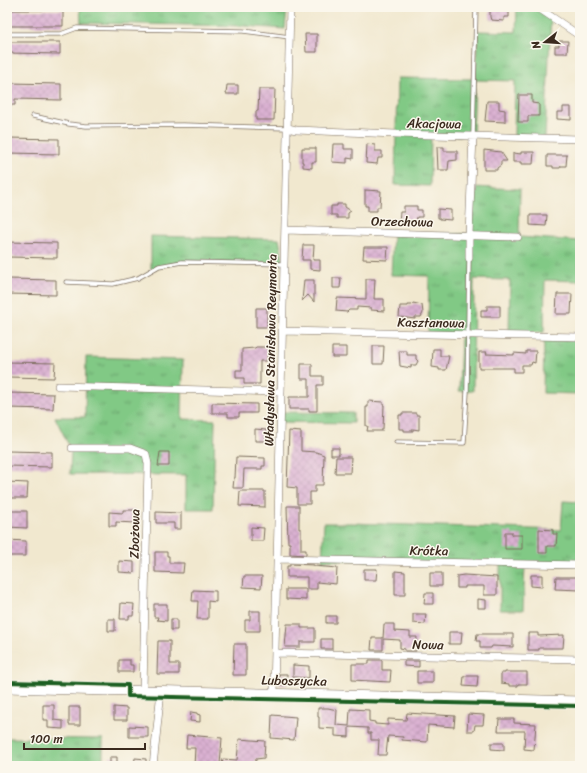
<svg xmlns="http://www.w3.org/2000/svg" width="587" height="773" font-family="Sriracha,sans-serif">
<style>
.grass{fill:url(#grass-tufts);stroke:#5e7a52}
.building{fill:url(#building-cross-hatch)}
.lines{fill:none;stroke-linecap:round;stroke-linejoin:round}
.service-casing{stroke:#7b6c5c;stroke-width:5}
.minor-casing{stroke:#7b6c5c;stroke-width:8}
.tertiary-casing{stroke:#7b6c5c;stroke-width:10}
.service{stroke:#fff;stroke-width:3.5}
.minor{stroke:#fff;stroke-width:7}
.tertiary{stroke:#fff;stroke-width:9}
.cycleway-casing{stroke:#fbf7ec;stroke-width:6}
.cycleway{stroke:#1b5e20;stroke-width:4}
.labels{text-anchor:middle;stroke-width:3;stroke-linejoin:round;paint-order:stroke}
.street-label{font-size:13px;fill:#3b2a1e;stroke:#fbf7ec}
</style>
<defs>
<pattern id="grass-tufts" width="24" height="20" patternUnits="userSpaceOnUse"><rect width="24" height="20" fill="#81c985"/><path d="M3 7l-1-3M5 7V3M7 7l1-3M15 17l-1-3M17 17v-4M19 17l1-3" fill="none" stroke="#6ba36c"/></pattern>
<pattern id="building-cross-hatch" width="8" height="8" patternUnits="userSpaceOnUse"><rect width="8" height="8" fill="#dab1d2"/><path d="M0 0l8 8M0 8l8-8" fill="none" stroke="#bc98b4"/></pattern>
</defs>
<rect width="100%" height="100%" fill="#fbf7ec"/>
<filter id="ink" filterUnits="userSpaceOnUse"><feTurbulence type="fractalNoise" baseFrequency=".025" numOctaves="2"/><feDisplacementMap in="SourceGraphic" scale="8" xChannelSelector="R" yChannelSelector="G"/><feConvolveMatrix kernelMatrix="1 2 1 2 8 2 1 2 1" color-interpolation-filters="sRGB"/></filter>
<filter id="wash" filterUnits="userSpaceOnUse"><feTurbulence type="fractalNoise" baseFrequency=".012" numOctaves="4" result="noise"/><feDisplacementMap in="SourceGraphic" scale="16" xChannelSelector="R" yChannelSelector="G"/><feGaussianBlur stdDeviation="0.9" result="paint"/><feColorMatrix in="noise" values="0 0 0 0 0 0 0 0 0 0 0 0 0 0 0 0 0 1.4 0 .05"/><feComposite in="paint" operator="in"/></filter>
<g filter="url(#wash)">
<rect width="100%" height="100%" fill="#f1e8cf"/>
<path class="grass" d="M80 7 287 8 285 29 244 26 81 23Z
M517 7H537L551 16 545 138 514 137 515 81 475 80 473 136 431 135 430 186 395 185 397 78 475 79 478 31 516 32Z
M471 187 520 189 519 237 580 241V281L545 280 544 332 509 335 510 280 474 279 473 391H459L461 334H428L429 276 391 275 393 233 469 234Z
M151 236 279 239 284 264 182 262 151 269Z
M544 339 580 340V394L543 393Z
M86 357 183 360 182 419 215 420 213 509H186V475L70 474 71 450 55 417H85Z
M281 412 353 413V423L280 422Z
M563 501 580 502V565L525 566 523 610H500V564L322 560 324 523H351L561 530Z
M7 738 103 739V766H7Z"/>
<g id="blocks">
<path class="building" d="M490 7H509V17H504V21L491 20 490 17Z
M7 10H63V26H7Z
M305 34H317V52H306Z
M559 41H568L567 53H555V46H559Z
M7 42H60V54L7 53Z
M7 83 61 84V100L15 99V105H7Z
M227 85H238V94H226Z
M259 89H275L274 120H256V111H258Z
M519 95H532V103L539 104V116H528V122H518Z
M487 101H499V109L505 110V122L485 121Z
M563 107H571V120L557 119V112H563Z
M7 138 59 139V154L7 153Z
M333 144H344V149H353V159L347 158V163L332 162Z
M367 144 375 145V151H382V158H378L377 164 366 163Z
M437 147H444V151H457V160L449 161 448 170H438Z
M302 148H316V162H312V168L303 167V162H302Z
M484 150 501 152 507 161H501V165L497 168V170H484Z
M521 152H534L533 164H521V162H513V153L521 154Z
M547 155H567L566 166H561L560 168H553V166H547Z
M365 190 381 191 380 207H377V211H368V206H365Z
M337 204H345V207L351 211 348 213V218H337V215H331V206H337Z
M404 206H417V210H422V217H417L416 223 399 222 400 212H404Z
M438 209 451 210V220L440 219V218H438Z
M530 215H547L546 226 530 225Z
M7 242 57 243V258L7 257Z
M303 245H314L313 260H320V270L310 269V260H302Z
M364 247H388L387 260 363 259Z
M333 278H341L340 288H333Z
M7 279 56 280V295L7 294Z
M366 279H375L374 299H384V311L371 310V308L357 307V310H349L347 312 336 311 337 298 366 299Z
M304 280H314V302L308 295 302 301Z
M557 294H572L571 314H556Z
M413 303 422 305 423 313 421 317H415V319L399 317 400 306H408V305H412Z
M487 306H500V317H481V310H487Z
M256 308H267V327H256Z
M373 346H384L383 364H373Z
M256 347H268L267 361H260V384H244V378H236V370H242V349L255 348Z
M332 347H346V357H332Z
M433 349H440V356H449L446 370H439V368L432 367Z
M399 351H407V355H416V359L418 361 416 365H411V368L400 366Z
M526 351H536L535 363 532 362 531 365H522V372H514V368H479V352H487L486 354 514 355V353L526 354Z
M7 362 55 363 54 378 7 377Z
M301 364H312V376H323V385H317V411H309V409H289V397H309V379H301Z
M7 393 54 394 53 409 7 408Z
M368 401 383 402V405H384L383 429H382V431H367L368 426H366V407H368Z
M212 403 257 404V413H239V417H228V413H212Z
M402 413H416V415H419V430L413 429V431H404V429H399V415H402Z
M255 429 266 430V441H255Z
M289 431 301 432V451L316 452 324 455 323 485H315V492H310V504H297V488L287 487Z
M331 448H339V455H331Z
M7 451 52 452V467L7 466Z
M160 452H169V466H158Z
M236 457 265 458V466H262V469H244L243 488H233L234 478H235Z
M336 457H351L350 473H335Z
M7 482 28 483 27 498H7Z
M240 491H265V507L239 506Z
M287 506H299V529H301V550H306V555L290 554V543H288Z
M123 510H136L135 523 116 522V526H109V512L123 513Z
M7 511H27V528L7 527Z
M156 512 181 513V529H174V523H156Z
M251 527 264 528 263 541H251Z
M539 529 553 530V534H557L556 546H547V553H539Z
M505 532H512V535H522V549H505Z
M7 540 26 541V556H7Z
M155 552H167V556H169V563H184L183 573 155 572Z
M119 561 134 562V573L119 572Z
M290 564 314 565V566L337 568 336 584 317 582V589H307V577H287V566H290Z
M364 569H377L376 580H364Z
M395 571 405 572V595H395Z
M430 573H442V586H430Z
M464 575 497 577V595H484V586H465V588H457V576Z
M531 575H542V587L531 586Z
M244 576H262L261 588 243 587Z
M556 577H580V590L555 589Z
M286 589H306V600L286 599Z
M193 590 216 591V602L208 601V619H197L198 601H192Z
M425 593H433V604H424Z
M478 599 486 600V608H478Z
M121 603 134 604 133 616H129V619H120Z
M154 604H167V621L157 620 158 617H154Z
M250 611H260V631H245V620H250Z
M413 614H426L425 624 413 623Z
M326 616H336V623H326Z
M108 619H115V631H108Z
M171 619H177V630H171Z
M287 624H301V628H315V642H300V647H285Z
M384 624H394V631L410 632V637H417L416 651H405V649L400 648V640L383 639V650H371L372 638H383Z
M449 632H462L461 644H449Z
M528 633H538V636L564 635 563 648H539V650H528Z
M477 634H513V647L492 646 491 648H480V641H476Z
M321 639H332V649H321Z
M158 641H170V664H179V674H157Z
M234 644H246V675H233Z
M119 660H130V665H133V672H119Z
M369 660H382V670H391L390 682 352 680V664H369Z
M404 661H419V667L404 666Z
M293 665 309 666V678L293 677Z
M417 671H433V683H417Z
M505 672H527V684H518V686H509V684L501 683V673H505Z
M279 674H287V685H279Z
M464 676H478L477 687 463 686Z
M43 705H54V720H53L63 721V729L48 728V720H43Z
M69 707H80V725H69Z
M114 707 127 708V720H114Z
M318 708H328L337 710 336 725 349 726 350 709 369 710V721L375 722V724L388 725V719L406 720 407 713 455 716 454 727 428 725 427 742 402 740 403 737 388 736 386 755H378L379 740H371V733H368V728L349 727V737L335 736V729L319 728V717H318Z
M191 712 197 713V714L200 715V722L190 721Z
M468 714 484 715 483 725H475L474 731H467Z
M272 715 296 717 294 740 271 738Z
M499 719H514V723L536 724 534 750 524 749 525 731H498Z
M129 726 148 727V737H129Z
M187 735 222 738 220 765 208 764V766H194L195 748H186Z
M239 739 265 741 264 758 256 759 255 766H222L223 759 237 760Z
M491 743H504V750L491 749Z
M110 757H117V766H110Z
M135 758 146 759V766H134Z"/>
</g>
</g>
<g filter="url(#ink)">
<use href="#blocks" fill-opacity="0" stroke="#7b6c5c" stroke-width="1"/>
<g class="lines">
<g class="service-casing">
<path id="service" d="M7 34H61L77 28 243 31 290 37
M33 116 69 124 86 126 183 125 287 128
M473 136 476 7
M66 282 113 284 138 278 159 266 182 262 284 264
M396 442 464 443 467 392 469 258"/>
</g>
<g class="minor-casing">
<path id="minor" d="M537 7 580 36
M288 128 296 130 396 134 580 139
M285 230 518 237
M469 258V234L473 136
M282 331 580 337
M58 386 281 392
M72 448H130L146 454 148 464 143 690
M277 559 580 565
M275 653 580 659
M274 693 290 7
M153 766 161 691"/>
</g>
<g class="tertiary-casing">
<path id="tertiary" d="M7 688 106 691 143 690 580 701"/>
</g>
<use href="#service" class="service"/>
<use href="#minor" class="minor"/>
<use href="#tertiary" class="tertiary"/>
<g class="cycleway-casing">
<path id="cycleway" d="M7 682 128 685V696L580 706"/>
</g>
<use href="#cycleway" class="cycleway"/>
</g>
</g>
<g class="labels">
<g class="street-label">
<text transform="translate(434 123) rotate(1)" y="5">Akacjowa</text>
<text transform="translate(402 221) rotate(1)" y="5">Orzechowa</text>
<text transform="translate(431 322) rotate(1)" y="5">Kasztanowa</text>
<text transform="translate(270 350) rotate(-89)" y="5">Władysława Stanisława Reymonta</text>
<text transform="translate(134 534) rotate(-89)" y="5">Zbożowa</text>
<text transform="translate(429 550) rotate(1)" y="5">Krótka</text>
<text transform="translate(428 644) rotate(1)" y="5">Nowa</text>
<text transform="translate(294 680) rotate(1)" y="5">Luboszycka</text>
</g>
</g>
<rect width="587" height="773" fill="none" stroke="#fbf7ec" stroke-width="24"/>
<g transform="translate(545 42) rotate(253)" stroke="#fbf7ec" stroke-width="3" paint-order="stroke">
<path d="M0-3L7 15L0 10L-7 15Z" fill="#3b2a1e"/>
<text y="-6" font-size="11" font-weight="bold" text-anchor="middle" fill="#3b2a1e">N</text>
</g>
<path d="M24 743v6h121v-6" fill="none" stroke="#3b2a1e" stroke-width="2"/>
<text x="30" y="743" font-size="12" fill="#3b2a1e" stroke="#fbf7ec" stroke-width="3" paint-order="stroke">100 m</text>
</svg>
